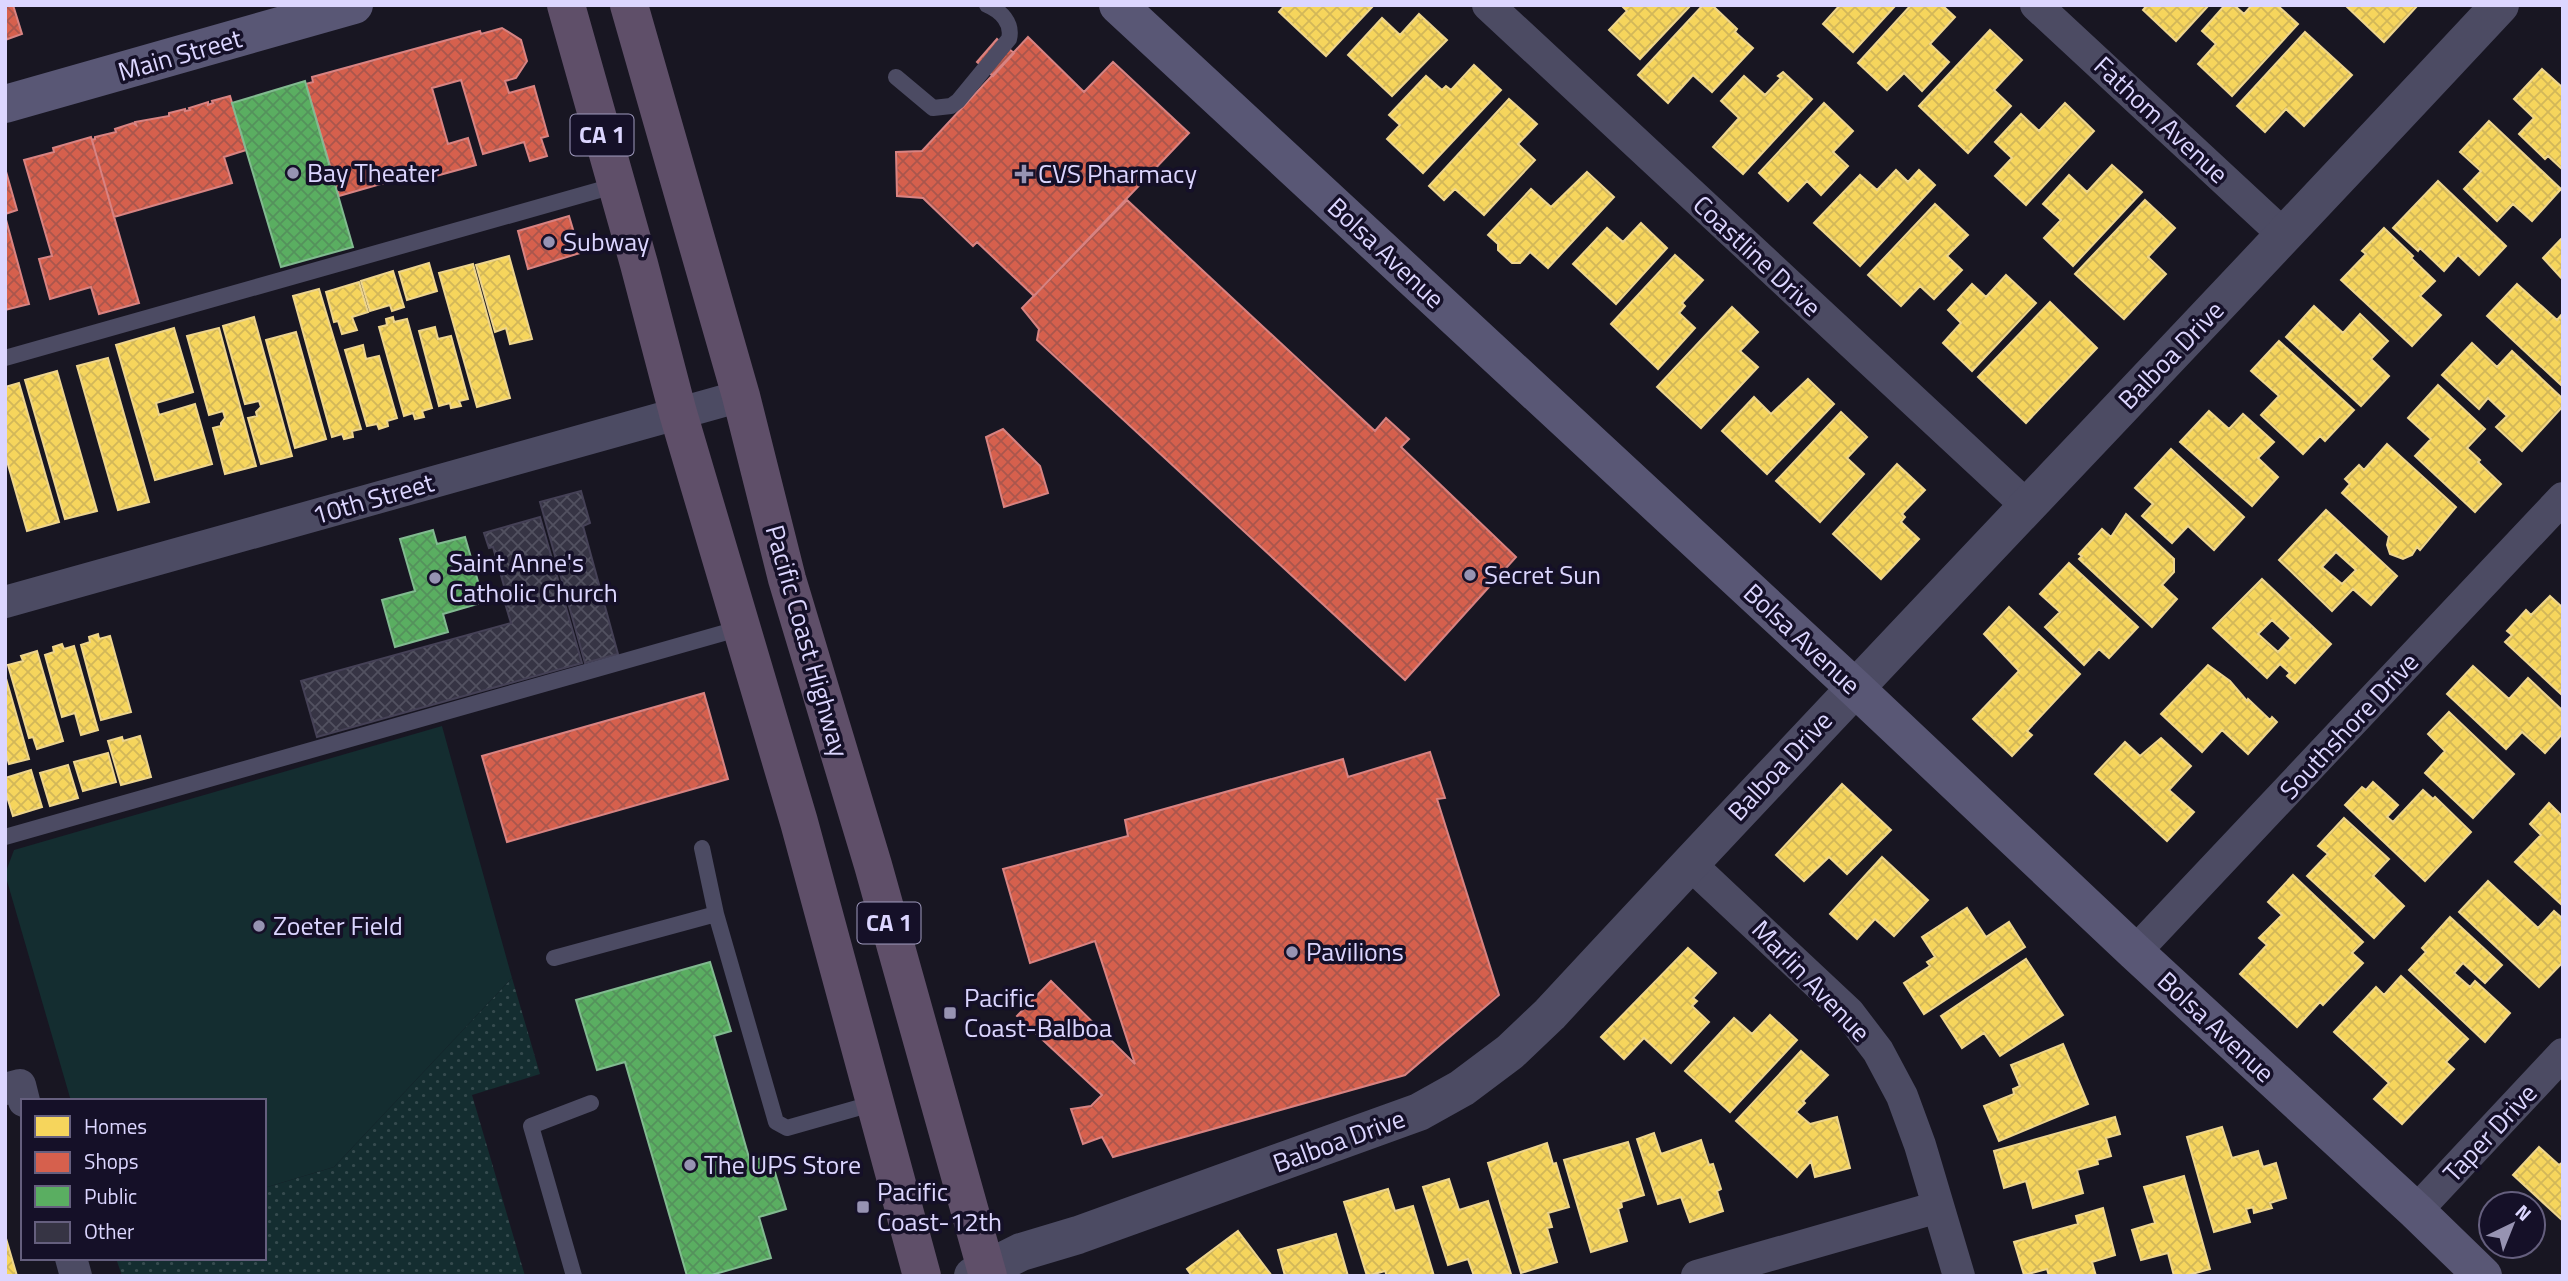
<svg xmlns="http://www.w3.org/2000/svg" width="2568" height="1281" font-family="'Titillium Web',sans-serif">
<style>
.grass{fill:url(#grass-dots)}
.garden{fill:#142d30}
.homes{fill:url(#homes-cross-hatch);stroke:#eed58d;stroke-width:2;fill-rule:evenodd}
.shops{fill:url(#shops-cross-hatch);stroke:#d88382;stroke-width:2}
.public{fill:url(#public-cross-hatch);stroke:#81ba90;stroke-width:2}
.building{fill:url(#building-cross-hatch);stroke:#454156;stroke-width:2}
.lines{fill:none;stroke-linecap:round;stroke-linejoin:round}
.service{stroke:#4c4b63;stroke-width:16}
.minor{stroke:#4c4b63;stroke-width:32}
.tertiary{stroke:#4c4b63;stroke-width:38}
.secondary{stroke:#595775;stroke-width:38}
.trunk{stroke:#5f4f69;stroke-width:38}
.poi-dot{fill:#9793b2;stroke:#151028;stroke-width:2.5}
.labels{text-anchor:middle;stroke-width:7;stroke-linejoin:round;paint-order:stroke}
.shield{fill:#151028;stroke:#a09bbe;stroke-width:2}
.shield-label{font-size:24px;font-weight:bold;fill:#dcd6ff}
.street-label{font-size:26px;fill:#dcd6ff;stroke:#151028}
.poi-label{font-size:26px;fill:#dcd6ff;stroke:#151028;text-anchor:start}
</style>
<defs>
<pattern id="grass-dots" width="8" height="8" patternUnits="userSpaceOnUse" patternTransform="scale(1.75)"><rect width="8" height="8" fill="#142d30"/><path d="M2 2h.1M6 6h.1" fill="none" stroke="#364b4f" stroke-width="1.8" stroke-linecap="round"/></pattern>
<pattern id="homes-cross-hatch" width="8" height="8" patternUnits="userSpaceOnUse" patternTransform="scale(1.75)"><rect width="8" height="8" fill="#f6d55c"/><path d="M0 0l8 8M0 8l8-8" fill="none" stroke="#d2b759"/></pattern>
<pattern id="shops-cross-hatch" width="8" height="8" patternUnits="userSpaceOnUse" patternTransform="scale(1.75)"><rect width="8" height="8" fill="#d6604d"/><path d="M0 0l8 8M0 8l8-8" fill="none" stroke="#aa564d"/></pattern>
<pattern id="public-cross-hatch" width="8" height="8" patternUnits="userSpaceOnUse" patternTransform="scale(1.75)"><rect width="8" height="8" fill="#5aae61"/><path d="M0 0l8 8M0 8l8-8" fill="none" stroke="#54925c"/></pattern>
<pattern id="building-cross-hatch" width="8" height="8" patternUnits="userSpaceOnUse" patternTransform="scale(1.75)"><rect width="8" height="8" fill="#363444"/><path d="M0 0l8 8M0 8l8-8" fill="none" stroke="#525160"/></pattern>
</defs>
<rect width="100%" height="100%" fill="#181622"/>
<path class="grass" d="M512 978 540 1074 472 1095 525 1276H122L116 1258H264V1188L334 1167Z"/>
<path class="garden" d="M442 726 512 978 334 1167 264 1188V1101H71L5 874 14 850Z"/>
<path class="homes" d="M1285 5H1374L1326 56 1279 12Z
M1621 5H1691L1640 59 1609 30 1627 11Z
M1703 5H1712L1737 29 1735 32 1753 48 1712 92 1693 75 1668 103 1638 75Z
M1840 5H1896L1853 52 1823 24Z
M1911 5H1942L1955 17 1930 44 1949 62 1922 91 1904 73 1887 90 1858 63Z
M2147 5H2209L2176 41 2143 10Z
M2225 5H2234L2244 14 2252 5H2277L2298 24 2232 96 2198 64 2216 44 2202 31Z
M2345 5H2418L2384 42Z
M1419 14 1447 40 1392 96 1348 55 1382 18 1400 35Z
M1990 30 2022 60 1994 90 2011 106 1968 153 1919 106Z
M2305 32 2352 75 2304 126 2286 109 2265 132 2237 106Z
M1474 65 1501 90 1423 173 1387 139 1400 125 1389 115 1426 76 1442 90 1446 86 1451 90Z
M2542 69 2563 88V170L2548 156 2545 159 2519 134 2534 118 2514 99Z
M1783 72 1812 99 1743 174 1713 147 1739 118 1721 101 1744 76 1765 95 1781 78 1778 76Z
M1509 99 1537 124 1518 144 1535 160 1484 215 1455 189 1444 200 1429 186Z
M1824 103 1853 131 1833 152 1848 166 1821 195 1807 181 1788 201 1759 173Z
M2065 103 2094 131 2026 205 1995 176 2012 158 1995 142 2021 114 2039 131Z
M2489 121 2561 189 2532 221 2513 204 2497 221 2464 189 2481 171 2460 152Z
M2112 165 2142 192 2073 266 2044 238 2061 220 2043 204 2069 175 2087 192Z
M1896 170 1908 182 1919 170 1935 185 1860 266 1814 223 1860 175 1877 190Z
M1587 172 1614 197 1548 268 1530 252 1520 263H1512L1498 250V244L1488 235 1531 189 1551 207Z
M2438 181 2506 246 2479 275 2458 255 2444 271 2420 248 2418 251 2393 228Z
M2145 200 2175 228 2148 257 2166 274 2124 319 2075 274Z
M1935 204 1968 235 1947 256 1962 270 1934 299 1920 286 1901 306 1868 275Z
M1641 223 1667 248 1616 304 1573 264 1607 228 1623 242Z
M2384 228 2413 256 2411 258 2435 281 2420 296 2441 315 2412 346 2341 280 2366 254 2362 251Z
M2563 237V280L2543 258Z
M1675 255 1703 280 1682 303 1685 306 1679 313 1695 328 1658 369 1611 324Z
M509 256 532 339 510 344 506 328 495 332 476 265Z
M429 263 437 291 407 300 399 272Z
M473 264 510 398 477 407 439 273Z
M393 271 404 307 392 311 390 305 370 311 361 281Z
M2006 275 2036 303 1972 371 1943 343 1961 323 1948 310 1972 284 1986 297Z
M359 282 368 312 352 317 357 330 342 334 338 321 334 322 326 292Z
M2517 284 2557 320 2563 313V382L2561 385 2487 316Z
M319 289 361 429 352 431 353 437 344 439 342 434 332 437 293 296Z
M2050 302 2097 348 2026 423 1978 377Z
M2314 306 2343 333 2360 314 2388 341 2371 359 2389 376 2361 406 2286 337Z
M1732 307 1758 332 1740 351 1758 367 1701 428 1657 387Z
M254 317 292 456 261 464 248 418 257 416 256 412 261 407 259 401 245 404 223 326Z
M393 317 394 322 407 319 432 408 422 411 424 417 415 419 413 413 404 416 379 327 387 325 386 319Z
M435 327 438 339 451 336 468 399 459 401 461 406 451 408 450 403 439 406 419 331Z
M174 328 193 392 156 403 159 415 195 404 212 464 155 480 116 345Z
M219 328 256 466 225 474 213 428 221 426V423L225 418 223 411 209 415 187 336Z
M296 332 326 439 295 448 266 340Z
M2279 341 2354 410 2325 441 2320 436 2303 454 2261 415 2279 396 2251 371Z
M2472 343 2497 367 2512 351 2563 399V406L2522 451 2496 427 2507 416 2488 398 2479 409 2442 375Z
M363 345 366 359 379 356 397 418 387 421 388 426 379 429 377 424 367 426 345 350Z
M108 358 149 502 118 510 77 366Z
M57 371 97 511 65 519 25 380Z
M1808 379 1834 404 1767 474 1722 431 1754 397 1771 414Z
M19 383 59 522 27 531 5 454V387Z
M2438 385 2485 429 2467 448 2480 460 2478 462 2501 484 2475 512 2415 456 2431 439 2408 418Z
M2209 411 2229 429 2243 414 2274 442 2258 458 2278 477 2252 506 2180 442Z
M1841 412 1867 437 1847 458 1864 474 1820 522 1776 481Z
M2387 444 2456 507 2420 550 2417 547 2412 555 2403 559 2390 554 2387 545 2389 536 2342 493 2350 484 2345 479 2359 465 2364 470Z
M2171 449 2244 517 2214 550 2188 526 2172 543 2142 516 2153 504 2135 488Z
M1897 464 1925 490 1902 514 1905 517 1901 522 1919 539 1881 579 1833 534Z
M2326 510 2397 576 2371 605 2353 589 2332 611 2279 560ZM2336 552 2356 570 2342 584 2322 567Z
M2126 514 2174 559V572L2162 585 2177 599 2152 627 2079 559 2082 556 2079 554 2102 529 2111 537Z
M2069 563 2138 627 2109 658 2099 649 2084 665 2045 627 2060 612 2040 594Z
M2262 579 2331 644 2295 683 2287 676 2290 673 2280 664 2267 678 2213 628ZM2272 620 2291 638 2278 652 2258 634Z
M2550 596 2563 608V696L2505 642 2512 635 2507 631 2526 610 2531 615Z
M2009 607 2080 674 2027 731 2032 735 2012 756 1973 719 2019 671 1984 634Z
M98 634 99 639 110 636 131 712 101 720 81 645 90 642 89 637Z
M62 644 64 649 74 646 98 730 81 735 75 713 62 717 45 655 54 652 53 647Z
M37 651 63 741 37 749 33 737 29 738 8 665 23 661 21 656Z
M2208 665 2230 681 2247 701 2248 699 2270 720 2272 717 2277 722 2248 754 2222 730 2202 752 2161 714Z
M2473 666 2509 699 2528 678 2563 711V733L2545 753 2522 732 2506 749 2447 694Z
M5 675 29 759 9 764 5 750Z
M2449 712 2514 774 2473 818 2425 773 2445 751 2428 734Z
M140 736 151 777 121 785 108 741 122 737 123 741Z
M2161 738 2191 766 2169 790 2194 812 2167 841 2095 774 2125 742 2140 756Z
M108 753 116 782 83 791 74 762Z
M68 765 78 798 50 806 40 773Z
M31 770 42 807 13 816 5 790V778Z
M2373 782 2398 805 2387 817 2393 822 2423 790 2433 799 2435 797 2471 832 2425 881 2345 805 2362 787 2366 790Z
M1842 784 1891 830 1847 874 1829 857 1804 881 1776 855Z
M2549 803 2563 817V906L2515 862 2541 835 2530 824Z
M2344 818 2389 859 2373 876 2404 906 2374 938 2307 876 2328 854 2318 846Z
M1882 857 1928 900 1894 936 1875 919 1857 939 1830 914Z
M2293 875 2363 942 2352 953 2363 963 2323 1005 2320 1002 2297 1027 2240 974 2267 945 2259 938 2282 915 2268 902Z
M2488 881 2538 928 2554 911 2563 919V962L2539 987 2459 912Z
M1967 908 1986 937 2009 922 2025 947 1924 1014 1904 983 1930 966 1927 962 1935 957 1922 937Z
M2450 917 2502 965 2485 983 2463 963 2454 973 2470 987 2475 981 2510 1013 2485 1042 2409 970 2426 952 2422 948Z
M1688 948 1716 973 1693 998 1697 1001 1692 1006 1709 1022 1671 1063 1644 1038 1624 1059 1601 1037Z
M2026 959 2063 1015 2000 1056 1984 1033 1962 1048 1941 1016Z
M2401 976 2468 1039 2446 1062 2454 1069 2402 1124 2374 1099 2389 1083 2334 1032 2376 987 2384 995Z
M1770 1015 1797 1040 1730 1112 1685 1071 1734 1018 1752 1034Z
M2063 1044 2088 1104 1999 1141 1984 1106 2014 1094 2013 1089 2020 1086 2011 1065Z
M1801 1051 1828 1075 1803 1101 1805 1103 1796 1112 1810 1124 1837 1117 1850 1168 1815 1177 1811 1161 1797 1177 1736 1121Z
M2115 1117 2120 1134 2106 1138 2111 1156 2097 1160 2098 1164 2077 1170 2083 1193 2033 1208 2026 1181 2004 1188 1994 1151Z
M2222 1127 2232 1158 2258 1151 2263 1167 2276 1163 2286 1198 2270 1203 2272 1208 2254 1213 2253 1207 2246 1209 2250 1222 2214 1232 2187 1137Z
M1654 1133 1661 1154 1701 1140 1709 1165 1713 1164 1721 1189 1717 1191 1723 1211 1690 1222 1681 1197 1658 1204 1637 1139Z
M1628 1142 1644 1195 1621 1202 1622 1207 1618 1209 1627 1241 1591 1252 1564 1160Z
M1547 1143 1553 1164 1556 1163 1569 1207 1548 1213 1552 1227 1547 1228 1557 1262 1521 1273 1488 1163Z
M2539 1147 2559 1165 2563 1162V1221L2513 1175Z
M2184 1176 2210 1269 2185 1276H2174L2168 1253 2141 1260 2132 1230 2155 1223 2144 1187Z
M1449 1179 1459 1210 1488 1201 1511 1274 1474 1276 1468 1259 1448 1265 1423 1187Z
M1388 1189 1395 1211 1413 1206 1434 1276H1387L1385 1271 1367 1276 1344 1202Z
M2103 1208 2115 1255 2092 1262 2096 1276H2049L2047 1269 2024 1275 2014 1242 2078 1224 2076 1216Z
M1238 1231 1272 1276H1192L1187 1269Z
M1336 1234 1348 1276H1285L1278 1250Z
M5 1235 17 1276H5Z"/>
<path class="shops" d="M5 5H13L22 34 5 40Z
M502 28 521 40 527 61 516 78 505 81 509 93 534 86 548 136 541 138 547 156 530 161 524 142 483 154 461 80 432 88 448 144 468 138 476 165 414 182 412 175 339 196 306 84 313 82 312 77 480 31 481 34Z
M1028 37 1084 92 1113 62 1189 133 1034 296 977 242 973 246 923 198 897 196 896 152 922 151Z
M997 39 1014 53 993 76 977 62Z
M230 96 246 150 224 157 232 183 114 217 92 140 95 139V137L116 132 115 129 133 123 136 125 135 122 169 116V113L185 109V111L190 110 189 108 208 102V105L213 103 212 101Z
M91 137 139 303 99 314 91 287 50 299 39 259 52 256 24 160 54 152 53 148Z
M5 168 17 210 5 214Z
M1127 200 1375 431 1386 418 1409 439 1401 447 1516 557 1405 680 1037 340 1039 329 1022 308Z
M5 216 29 304 5 310Z
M569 216 580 253 528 269 518 231Z
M1003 429 1040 466 1048 493 1004 507 986 437Z
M704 693 728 779 507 842 482 756Z
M1430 752 1445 798 1437 799 1499 995 1405 1075 1113 1157 1102 1137 1083 1144 1071 1109 1091 1106 1102 1095 1017 1016 1051 981 1135 1064 1095 941 1030 963 1003 869 1128 836 1125 820 1343 759 1348 777Z"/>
<path class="public" d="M305 81 353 247 281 267 232 103Z
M433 530 437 544 465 537 484 602 443 614 448 632 395 647 382 600 415 591 400 539Z
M710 962 731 1031 714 1036 750 1161 770 1156 786 1209 759 1217 771 1258 708 1276H687L625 1062 597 1070 576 1000Z"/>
<path class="building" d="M581 491 590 523 583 526 618 654 585 663 540 502Z
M540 517 582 663 317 737 301 681 511 623 502 593H506L493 547 489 548 484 533Z"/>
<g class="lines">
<path class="service" d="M896 77 933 108 951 106 958 101 1009 39C1013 23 1001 11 987 5
M5 358 617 185
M5 837 741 628
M702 848 716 914
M554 958 716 914 776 1122 787 1128 875 1103
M574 1276 531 1126 591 1103"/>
<path class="minor" d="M1488 5 2027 506
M2036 5 2285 236
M5 602 741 396
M1689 863 1849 1013 1878 1051 1902 1096 1920 1145 1959 1276
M2135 952 2563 498
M5 1089 20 1085 24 1101
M2416 1211 2563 1054
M71 1258 76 1276
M1697 1276 1938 1207"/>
<path class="tertiary" d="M973 1276 1021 1252 1078 1235 1419 1112 1462 1088 1510 1052 1550 1014C1864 675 2185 343 2500 5"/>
<path class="secondary" d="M1118 5 1854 687 2135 952 2416 1211 2483 1276
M5 104 354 5"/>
<path class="trunk" d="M566 5 639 264 678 413 799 822 922 1276
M629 5 741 396 787 579 873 865 988 1276"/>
</g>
<g class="poi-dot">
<circle cx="293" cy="173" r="7"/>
<path d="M1020.5 163.5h7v7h7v7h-7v7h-7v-7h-7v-7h7z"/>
<circle cx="549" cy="242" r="7"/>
<circle cx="1470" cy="575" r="7"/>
<circle cx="435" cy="578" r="7"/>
<circle cx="259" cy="926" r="7"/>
<circle cx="1292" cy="952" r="7"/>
<rect x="943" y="1006" width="14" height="14" rx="3.5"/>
<circle cx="690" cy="1165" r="7"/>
<rect x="856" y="1200" width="14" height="14" rx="3.5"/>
</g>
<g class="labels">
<g class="shield">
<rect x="570.5" y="114.5" width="63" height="41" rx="5"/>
<rect x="857.5" y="902.5" width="63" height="41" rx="5"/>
</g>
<g class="shield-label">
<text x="602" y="143">CA 1</text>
<text x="889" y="931">CA 1</text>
</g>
<g class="street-label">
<text transform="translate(180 55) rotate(-16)" y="9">Main Street</text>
<text transform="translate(2161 120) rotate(43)" y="9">Fathom Avenue</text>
<text transform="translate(1386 253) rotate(43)" y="9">Bolsa Avenue</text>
<text transform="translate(1757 256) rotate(43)" y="9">Coastline Drive</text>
<text transform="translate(2171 355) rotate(-46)" y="9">Balboa Drive</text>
<text transform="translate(373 499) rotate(-16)" y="9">10th Street</text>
<text transform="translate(1802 639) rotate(43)" y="9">Bolsa Avenue</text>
<text transform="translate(807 641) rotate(74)" y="9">Pacific Coast Highway</text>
<text transform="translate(2349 726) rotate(-47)" y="9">Southshore Drive</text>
<text transform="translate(1780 766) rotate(-47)" y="9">Balboa Drive</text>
<text transform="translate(1811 981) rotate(46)" y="9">Marlin Avenue</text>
<text transform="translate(2216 1027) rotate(43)" y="9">Bolsa Avenue</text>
<text transform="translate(2490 1133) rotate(-47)" y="9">Taper Drive</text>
<text transform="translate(1339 1141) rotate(-20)" y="9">Balboa Drive</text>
</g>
<g class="poi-label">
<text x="307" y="182">Bay Theater</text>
<text x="1038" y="183">CVS Pharmacy</text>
<text x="563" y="251">Subway</text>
<text x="449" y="572">Saint Anne's<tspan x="449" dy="30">Catholic Church</tspan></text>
<text x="1484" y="584">Secret Sun</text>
<text x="273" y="935">Zoeter Field</text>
<text x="1306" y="961">Pavilions</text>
<text x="964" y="1007">Pacific<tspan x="964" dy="30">Coast-Balboa</tspan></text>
<text x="704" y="1174">The UPS Store</text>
<text x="877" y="1201">Pacific<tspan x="877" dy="30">Coast-12th</tspan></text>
</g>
</g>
<rect width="2568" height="1281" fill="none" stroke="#dcd6ff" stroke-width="14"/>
<rect x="21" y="1099" width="245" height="161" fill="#151028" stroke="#655f7e" stroke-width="2"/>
<rect x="35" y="1116" width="35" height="21" fill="#f6d55c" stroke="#655f7e" stroke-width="2"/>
<text x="84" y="1134" font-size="21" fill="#dcd6ff">Homes</text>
<rect x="35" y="1152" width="35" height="21" fill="#d6604d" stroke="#655f7e" stroke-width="2"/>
<text x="84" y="1169" font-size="21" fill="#dcd6ff">Shops</text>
<rect x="35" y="1186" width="35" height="21" fill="#5aae61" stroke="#655f7e" stroke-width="2"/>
<text x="84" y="1204" font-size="21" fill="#dcd6ff">Public</text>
<rect x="35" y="1222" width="35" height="21" fill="#363444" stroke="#655f7e" stroke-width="2"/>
<text x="84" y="1239" font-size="21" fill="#dcd6ff">Other</text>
<g transform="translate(2512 1225) rotate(43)"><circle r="33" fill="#151028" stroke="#655f7e" stroke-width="2"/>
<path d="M0-5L12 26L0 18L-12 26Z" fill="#9793b2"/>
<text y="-10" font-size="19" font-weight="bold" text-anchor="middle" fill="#dcd6ff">N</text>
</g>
</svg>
